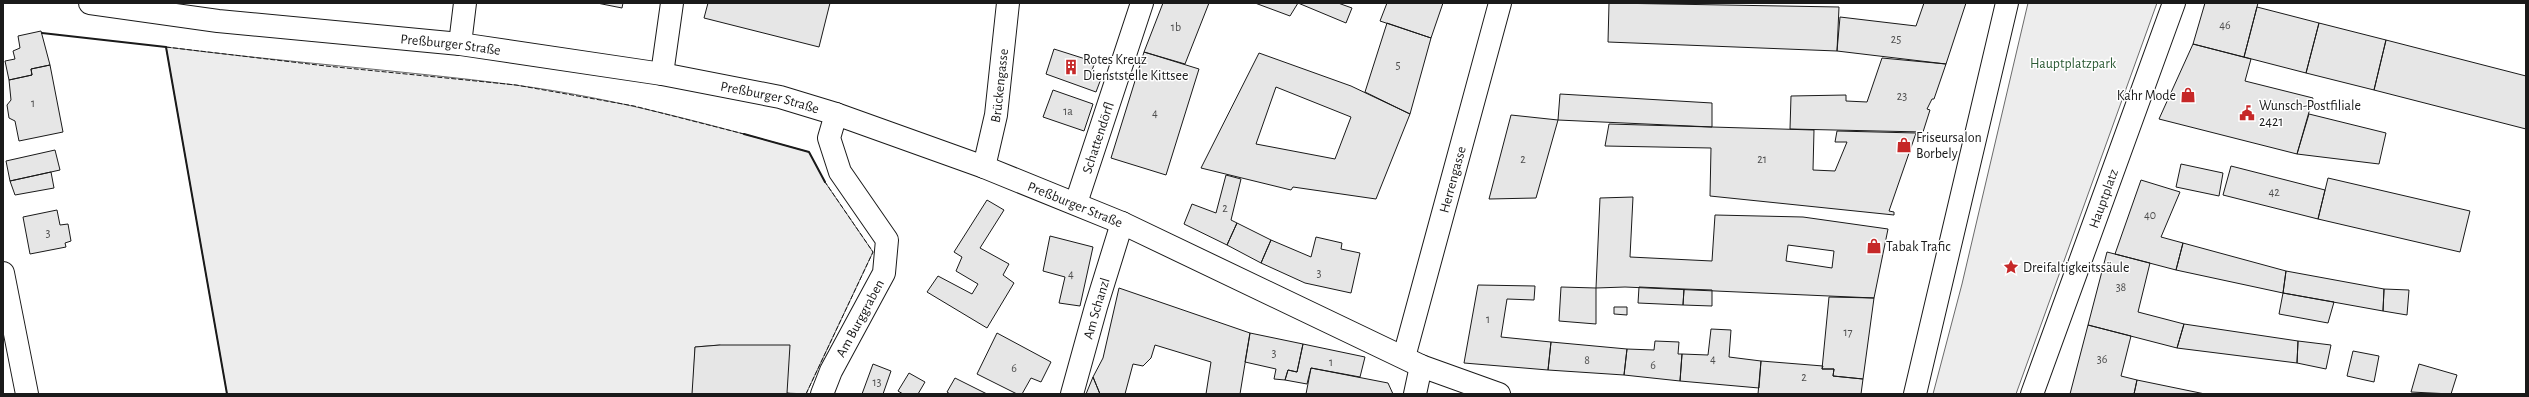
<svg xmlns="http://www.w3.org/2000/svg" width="2529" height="397" font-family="'Alegreya Sans',sans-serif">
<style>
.green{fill:#ededed;stroke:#6a6a6a}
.building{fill:#e6e6e6;stroke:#1a1a1a;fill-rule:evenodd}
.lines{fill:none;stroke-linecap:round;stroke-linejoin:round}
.minor-casing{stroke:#1a1a1a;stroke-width:24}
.tertiary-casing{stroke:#1a1a1a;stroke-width:24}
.minor{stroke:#fff;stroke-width:22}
.tertiary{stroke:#fff;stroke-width:22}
.fence{stroke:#1a1a1a;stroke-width:1;stroke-dasharray:5 2;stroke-linecap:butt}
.wall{stroke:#1a1a1a;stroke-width:2}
.labels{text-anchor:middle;stroke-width:3;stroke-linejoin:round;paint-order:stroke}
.number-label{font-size:12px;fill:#4d4d4d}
.street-label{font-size:14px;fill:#1a1a1a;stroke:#fff}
.poi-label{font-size:14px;fill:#1a1a1a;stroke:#fff;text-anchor:start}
.park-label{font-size:14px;fill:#2b5a34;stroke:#fff}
</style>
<rect width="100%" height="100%" fill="#fff"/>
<path class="green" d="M2028 3H2157L2016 394H1933L1962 284Z
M166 47C282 62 399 70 515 85 615 98 712 125 809 152L825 182 873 252 806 394 787 393 720 345 695 347 693 394H227Z"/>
<path class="building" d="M597 3H623L622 8Z
M708 3H830L819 47 704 18Z
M1163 3H1209L1185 64 1144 52Z
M1255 3H1298L1290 16Z
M1298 3H1338L1352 8 1346 23Z
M1387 3H1443L1431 38 1380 21Z
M1609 3 1839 7 1837 51 1608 42Z
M1924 3H1966L1946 64 1837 51 1840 17 1916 26Z
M2205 3H2258L2244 57 2193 44Z
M2257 7 2319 23 2306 73 2244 57Z
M1387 23 1431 38 1410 114 1365 92Z
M2319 23 2386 40 2374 90 2306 73Z
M41 31 50 65 31 69 32 75 9 80 5 61 15 59 13 51 20 48 18 36Z
M2386 40 2526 76V129L2374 90Z
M2193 44 2251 59 2245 81 2313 98 2297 154 2159 119Z
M1054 49 1095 62 1091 73 1102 76 1096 92 1046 74Z
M1144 52 1199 69 1166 175 1111 158Z
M1259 53 1351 86 1410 114 1376 199 1293 187 1291 190 1201 168ZM1276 87 1351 117 1335 159 1256 144Z
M1882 58 1946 64 1934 99H1932L1927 109 1930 110 1923 132 1790 129 1791 96 1846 95V101L1867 102Z
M50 65 63 132 19 141 15 121 9 118 7 105 11 100 9 80 32 75 31 69Z
M1053 90 1093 104 1084 131 1043 117Z
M1560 94 1712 103V127L1558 120Z
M2309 114 2386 133 2379 164 2297 154Z
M1511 115 1558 120 1536 198 1489 199Z
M1609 124 1814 130 1813 170 1835 171 1847 142H1835L1837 131 1916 133 1889 211 1894 212V215L1710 196 1711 148 1605 146Z
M55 150 60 170 10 181 6 161Z
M2181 164 2223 173 2219 196 2176 187Z
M2231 166 2325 190 2318 219 2223 195Z
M51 172 54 188 15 195 10 181Z
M1226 175 1241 179 1231 220 1237 223 1227 245 1184 224 1192 204 1216 213Z
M2328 178 2470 211 2460 252 2318 219Z
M2141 180 2180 192 2161 237 2183 243 2176 270 2115 254Z
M1633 197 1630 257 1712 261 1715 215 1803 217 1888 229 1874 298 1625 287 1596 288 1600 198ZM1788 245 1834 251 1832 268 1786 261Z
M987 200 1004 210 980 248 1009 264 1003 275 1014 283 987 328 927 292 938 276 972 294 978 284 956 271 962 257 954 252Z
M57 210 60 225 68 224 71 241 65 243 66 247 30 254 23 217Z
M1237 223 1271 240 1261 263 1227 245Z
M1050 236 1093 247 1080 306 1059 303 1065 277 1043 271Z
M1316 237 1342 243 1341 249 1360 253 1351 293 1305 283 1261 263 1271 240 1311 257Z
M2183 243 2286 271 2283 293 2176 270Z
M2107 252 2150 263 2138 312 2184 324 2177 348 2088 325Z
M2286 271 2384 289 2383 311 2283 293Z
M1478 285 1535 286 1534 300 1507 299 1501 337 1551 342 1548 370 1464 363Z
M1561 287 1596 288V324L1559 321Z
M1639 287 1684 289 1683 305 1638 303Z
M1119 288 1250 333 1240 394H1206L1211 362 1155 345 1151 358 1143 366 1133 364 1125 394H1100L1093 377 1103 358Z
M1684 289 1712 290V306L1683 305Z
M2384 289 2409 290 2407 315 2383 311Z
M2283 293 2334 302 2328 323 2279 314Z
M1829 297 1874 298 1863 379 1833 376 1834 369H1822Z
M1614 307H1627V315L1614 314Z
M2184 324 2298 341 2297 363 2177 348Z
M2088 325 2131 336 2121 376 2137 380 2134 394H2070Z
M1711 329 1731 330 1729 357 1761 361 1759 388 1680 381 1682 354 1708 355Z
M997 333 1051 362 1041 382 1031 378 1022 394H1017L977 374Z
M1250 333 1303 344 1297 372 1288 370 1285 380 1274 379 1276 369 1245 362Z
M1655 341 1679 342 1678 354H1682L1680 381 1624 375 1627 349 1654 350Z
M2298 341 2331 345 2326 369 2297 363Z
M1551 342 1627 349 1624 375 1548 370Z
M1303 344 1365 357 1360 377 1311 368 1307 384 1285 380 1288 370 1297 372Z
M720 345H790L787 393 793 394H692L695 347Z
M2353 351 2379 356 2374 382 2347 376Z
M1761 361 1823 366 1822 369H1834L1833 376 1863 379 1861 394H1758Z
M873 364 891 371 883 394H862Z
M2419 364 2457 375 2451 394 2411 392Z
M1311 368 1388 383 1393 394H1306Z
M909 373 925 382 918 394H903L898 391Z
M1093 377 1100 394H1086Z
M955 378 987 394H950L947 392Z
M2137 380 2205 394H2134Z"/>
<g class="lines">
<g class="minor-casing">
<g id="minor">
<path id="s1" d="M90 3 218 21 460 44 662 74 780 97 836 114 984 167 1122 223 1421 366 1499 394"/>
<path d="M460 44 465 3"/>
<path d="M662 74 672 3"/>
<path id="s2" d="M984 167 996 115 1008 3"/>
<path id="s3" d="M1076 203 1142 3"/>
<path d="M3 273 27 394"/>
<path id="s4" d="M1404 357 1500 3"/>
<path id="s5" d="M822 394 831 371 884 273 887 240 840 172 829 138 836 114"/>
<path id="s6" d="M1072 394 1096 307 1122 223"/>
<path d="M1415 394 1421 366"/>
<path id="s7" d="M2032 394 2174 3"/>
</g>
</g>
<g class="tertiary-casing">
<path id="tertiary" d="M1915 394 2007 3"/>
</g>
<use href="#minor" class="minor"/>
<use href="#tertiary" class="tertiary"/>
<path class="fence" d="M166 47 326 66 516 85 634 106 744 134
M793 394H800
M806 394 873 252 825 182"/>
<path class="wall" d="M42 33 166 47 227 394
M744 134 809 152 825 182"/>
</g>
<defs>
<g id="building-bare" transform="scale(1.2)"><path d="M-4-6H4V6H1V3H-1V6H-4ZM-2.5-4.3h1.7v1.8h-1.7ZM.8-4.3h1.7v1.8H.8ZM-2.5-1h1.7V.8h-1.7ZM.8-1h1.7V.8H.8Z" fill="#c62828" stroke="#fff" stroke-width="2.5" paint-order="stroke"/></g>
<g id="shop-bare" transform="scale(1.2)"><path d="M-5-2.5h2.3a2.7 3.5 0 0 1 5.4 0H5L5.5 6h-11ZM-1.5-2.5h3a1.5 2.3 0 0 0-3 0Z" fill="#c62828" stroke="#fff" stroke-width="2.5" paint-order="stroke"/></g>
<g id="civic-bare" transform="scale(1.2)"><path d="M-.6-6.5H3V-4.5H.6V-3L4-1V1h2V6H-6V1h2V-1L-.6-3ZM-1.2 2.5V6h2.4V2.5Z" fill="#c62828" stroke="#fff" stroke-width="2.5" paint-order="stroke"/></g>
<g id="sight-bare" transform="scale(1.2)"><path d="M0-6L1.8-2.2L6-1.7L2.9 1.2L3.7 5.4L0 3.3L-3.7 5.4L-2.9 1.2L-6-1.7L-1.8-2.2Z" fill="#c62828" stroke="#fff" stroke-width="2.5" paint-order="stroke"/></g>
</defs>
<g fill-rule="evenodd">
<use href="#building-bare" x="1071" y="67"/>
<use href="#shop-bare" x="2188" y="95"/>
<use href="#civic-bare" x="2247" y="113"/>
<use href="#shop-bare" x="1904" y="145"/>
<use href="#shop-bare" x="1874" y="246"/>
<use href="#sight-bare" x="2011" y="267"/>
</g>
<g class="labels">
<g class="number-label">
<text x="2225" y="29">46</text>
<text x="1176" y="31">1b</text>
<text x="1896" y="43">25</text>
<text x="1398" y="69">5</text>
<text x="1902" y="100">23</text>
<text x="33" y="107">1</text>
<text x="1068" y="115">1a</text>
<text x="1155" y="117">4</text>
<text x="1523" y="163">2</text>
<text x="1762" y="163">21</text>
<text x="2274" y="196">42</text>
<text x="1225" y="212">2</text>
<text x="2150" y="219">40</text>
<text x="48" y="237">3</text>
<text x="1319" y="277">3</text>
<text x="1071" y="278">4</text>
<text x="2121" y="291">38</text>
<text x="1488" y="323">1</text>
<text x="1848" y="336">17</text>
<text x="1274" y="357">3</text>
<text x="1713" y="363">4</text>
<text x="2102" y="363">36</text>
<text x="1587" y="364">8</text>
<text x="1331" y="366">1</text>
<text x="1653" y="369">6</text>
<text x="1014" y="372">6</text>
<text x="1804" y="381">2</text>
<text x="877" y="386">13</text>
</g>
<g class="street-label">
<text dy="5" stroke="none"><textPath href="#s1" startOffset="363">Preßburger Straße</textPath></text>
<text dy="5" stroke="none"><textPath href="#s2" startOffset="83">Brückengasse</textPath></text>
<text dy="5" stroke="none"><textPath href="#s1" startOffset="687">Preßburger Straße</textPath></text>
<text dy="5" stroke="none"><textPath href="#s3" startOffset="69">Schattendörfl</textPath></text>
<text dy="5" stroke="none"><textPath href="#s4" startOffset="184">Herrengasse</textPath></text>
<text dy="5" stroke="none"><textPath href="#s7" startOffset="208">Hauptplatz</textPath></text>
<text dy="5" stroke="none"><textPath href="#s1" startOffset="1011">Preßburger Straße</textPath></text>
<text dy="5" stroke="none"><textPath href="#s6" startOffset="89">Am Schanzl</textPath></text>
<text dy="5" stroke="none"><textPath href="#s5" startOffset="85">Am Burggraben</textPath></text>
</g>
<g class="poi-label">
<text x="1083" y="64">Rotes Kreuz<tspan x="1083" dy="16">Dienststelle Kittsee</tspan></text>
<text x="2176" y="100" text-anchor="end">Kahr Mode</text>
<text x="2259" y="110">Wunsch-Postfiliale<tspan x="2259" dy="16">2421</tspan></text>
<text x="1916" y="142">Friseursalon<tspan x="1916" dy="16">Borbely</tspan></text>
<text x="1886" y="251">Tabak Trafic</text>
<text x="2023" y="272">Dreifaltigkeitssäule</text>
</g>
<g class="park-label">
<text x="2073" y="68">Hauptplatzpark</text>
</g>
</g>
<rect width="2529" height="397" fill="none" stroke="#1a1a1a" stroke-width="8"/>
</svg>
